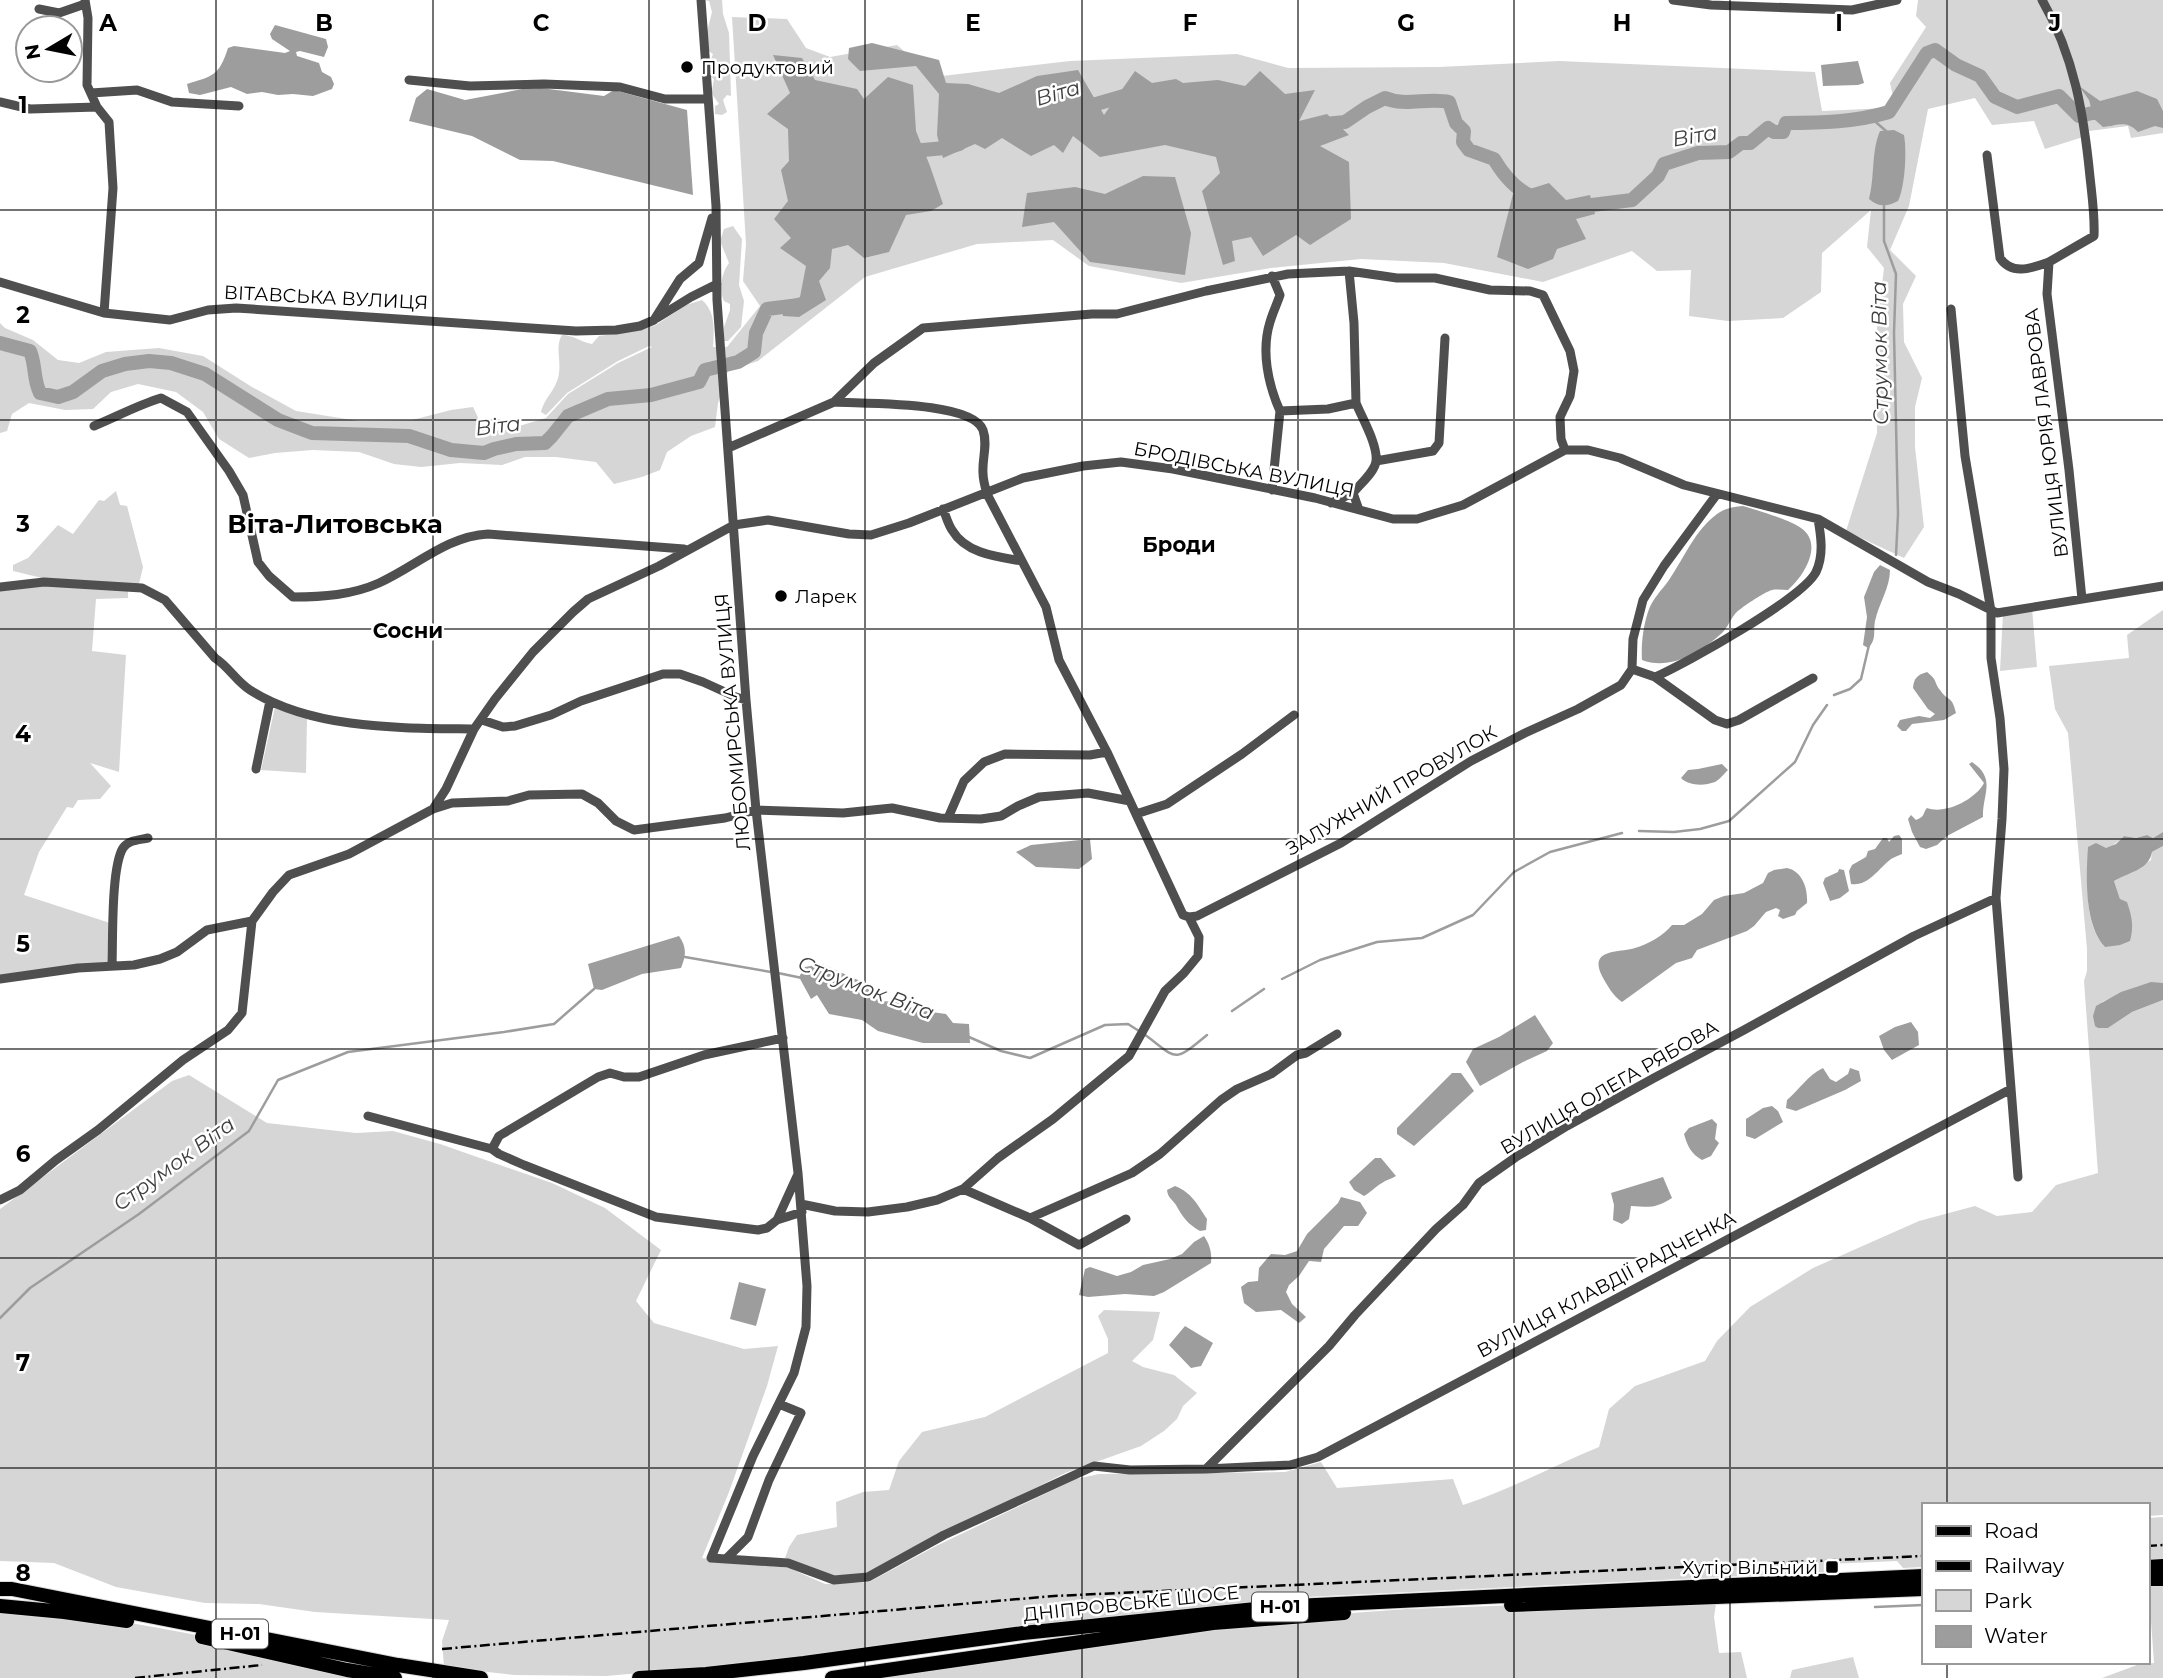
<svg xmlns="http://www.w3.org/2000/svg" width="2163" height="1678" font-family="Montserrat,sans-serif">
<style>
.green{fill:#d6d6d6}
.water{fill:#9d9d9d}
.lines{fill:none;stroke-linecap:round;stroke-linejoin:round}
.stream{stroke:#9d9d9d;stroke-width:2.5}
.river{stroke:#9d9d9d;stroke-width:14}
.primary-casing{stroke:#dbdbdb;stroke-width:16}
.street{stroke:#4f4f4f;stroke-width:9}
.primary{stroke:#000;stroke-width:14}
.rail{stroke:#000;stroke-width:2.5;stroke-dasharray:10 3.5 2 3.5;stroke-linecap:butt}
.grid{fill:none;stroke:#000;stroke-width:2;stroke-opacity:0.55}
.poi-dot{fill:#000;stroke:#fff;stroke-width:2.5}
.labels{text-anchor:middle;stroke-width:5;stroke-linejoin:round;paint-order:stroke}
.shield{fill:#fff;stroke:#4c4c4c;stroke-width:2}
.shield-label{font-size:18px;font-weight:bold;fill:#000}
.poi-label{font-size:19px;fill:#000;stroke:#fff;text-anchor:start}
.street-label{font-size:19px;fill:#000;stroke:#fff}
.water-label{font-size:21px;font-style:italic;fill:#3e3e3e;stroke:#fff}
.neighbourhood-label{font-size:21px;font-weight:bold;fill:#000;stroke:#fff}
.district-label{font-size:26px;font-weight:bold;fill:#000;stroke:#fff}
.grid-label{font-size:23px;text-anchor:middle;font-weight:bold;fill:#000;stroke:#fff;stroke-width:5;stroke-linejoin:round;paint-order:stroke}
</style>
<rect width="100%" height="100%" fill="#fff"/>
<path class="green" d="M704 0H722L723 14 729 33 731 96 727 95 723 100 727 112 722 115 715 114V106L719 104C711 92 711 96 714 79L709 75V64L713 54 707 50V32L712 12 709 1Z
M1918 0H2163V133L2131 138 2128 126 2089 131 2079 86 2083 137 2045 149 2034 121 1992 125 1975 98 1928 109 1909 206 1890 250 1916 276 1903 304 1904 342 1922 378 1915 407V447L1924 527 1904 558 1846 531 1877 433 1876 337 1884 268 1867 247 1871 210 1822 253 1821 292 1783 318 1728 321 1689 316 1691 270 1657 271 1632 251 1543 282 1444 263 1361 259 1271 268 1181 283 1089 266 1053 240 977 244 865 277 758 361 728 371 718 403 715 427 691 436 667 452 660 470 642 477 614 484 596 462 556 457H525L502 465 460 463 421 467 394 464 359 452 313 450 275 453 249 458 219 439 203 412 176 392 138 384 111 392 93 409 65 410 29 403 12 414 7 431 0 433V323L5 328 33 340 58 360 79 363 106 352 159 348 203 356 252 387 296 411 359 421 412 420 451 410 473 407 485 432 509 429 546 418 568 394 618 363 652 347 649 346 618 361 567 393 546 415 541 412C545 396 557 390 559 373 561 359 555 346 562 335 574 335 580 342 592 344L599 336 642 330 656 325 686 305 702 300C716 312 714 330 713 347H727L760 306 743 281 746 244 732 17 787 19 806 48 830 57 897 45 934 77 1070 61 1237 54 1288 68 1439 67 1559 61 1815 72 1822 111 1887 108 1894 101 1890 83 1926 27 1916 16Z
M733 226 742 239 739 285 744 301 741 327 728 341H724V327L730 310V304L724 301C719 289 721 274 729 263L720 241 724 229Z
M116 491 120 505 127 506 143 567 139 584 42 578 13 571V565L28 558 58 525 73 534 99 500 104 501Z
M44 585 128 591V598L96 599 92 651 126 655 119 772 90 763 111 786 100 799 78 800 73 808 67 807 39 852 24 895 110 923 109 962 0 975V590Z
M2032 608 2037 667 2000 671 2003 613Z
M2163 610V832L2153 838 2147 835 2136 838 2124 836C2113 847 2099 854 2087 864 2088 890 2085 926 2105 947L2120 899 2114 881 2151 860 2152 852 2163 846V983C2140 982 2122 993 2102 1002L2108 1028 2132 1012 2163 1000V1515L2147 1516V1505H1923V1567L1903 1568 1897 1561 1828 1564 1826 1572 1305 1597 1138 1614 785 1660 606 1676 514 1675 444 1667 442 1641 449 1620 315 1612 259 1604 205 1603 116 1587 54 1563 0 1561V1209L172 1081 189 1075 267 1123 356 1133 393 1131 440 1144 552 1183 605 1208 661 1250 636 1301 654 1323 744 1349 778 1346 767 1386 729 1492 702 1558 789 1568 825 1584 869 1582 936 1546 1076 1479 1099 1474 1285 1472 1321 1462 1337 1488 1453 1479 1463 1505C1509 1490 1553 1466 1599 1447L1609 1409 1635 1386 1705 1361 1717 1341 1750 1307 1813 1268 1919 1221 1975 1206 1997 1216 2032 1212 2056 1185 2098 1173 2084 981 2087 971V949L2068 733 2055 709 2049 666 2129 658 2127 635Z
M275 707 307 718 306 773 261 770Z
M1104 1310 1160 1312 1153 1340 1132 1361 1143 1367 1174 1375 1197 1393 1183 1406 1177 1419 1164 1431 1141 1446 1065 1473 868 1573 835 1576 785 1558 789 1547 797 1535 837 1527 836 1502 863 1492 889 1490 899 1461 922 1432 985 1417 1108 1353V1339L1098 1316Z
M2163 1517V1566L2147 1567V1518Z
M2148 1579H2163V1678H2102L2137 1665 2154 1663Z
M1717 1598 1714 1617 1719 1653 1741 1652 1747 1678H848L1213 1623 1407 1609Z
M0 1606C136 1618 268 1650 401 1678H0Z
M1853 1657 1859 1678H1790L1792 1670Z"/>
<path class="water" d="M275 25 326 39 328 47 324 57 300 51 296 52 297 56 319 63 322 72 331 77 334 84 332 89 313 96 293 94 278 95 262 92 247 94 231 87 200 95 189 93 187 84C213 76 219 76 228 48L234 46 285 53 290 51 272 39 270 34Z
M872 43 939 60 946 83 968 84 999 93 1037 76 1078 70 1104 115 1135 71 1152 83 1176 79 1183 83 1218 80 1245 86 1260 71 1285 94 1315 90 1299 121 1327 114 1349 135 1320 146 1349 162 1351 219 1310 245 1296 235 1263 256 1251 237 1232 241 1235 261 1223 265 1202 191 1220 173 1216 157 1165 145 1100 157 1073 136 1063 153 1054 145 1031 156 1002 138 985 149 975 144 943 158 937 135 939 94 916 66 860 71 848 59 849 48Z
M773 55 802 58 815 80 857 89 864 99 888 77 913 85 916 131 930 166 943 204 931 211 906 215 889 252 864 258 848 245 832 249 830 268 819 281 826 300 799 317 783 316 781 304 800 297 806 266 780 248 791 238 774 219 788 201 781 170 789 161 788 129 767 114 790 93Z
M1858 61 1864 83 1858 85 1823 86 1821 65Z
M2079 86 2100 101 2137 91 2157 99 2163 111V128L2155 126 2138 132C2127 120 2118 125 2103 127L2094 119 2089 100Z
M533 87 604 96 614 90 687 110 693 195 553 161 520 160 472 136 409 121 416 98 427 89 465 100Z
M1894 130 1904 135C1907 151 1905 187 1898 201 1887 207 1878 207 1869 199 1875 177 1871 152 1880 131Z
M1143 176 1175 177 1191 233 1185 275 1090 262 1054 222 1022 227 1027 193 1075 187 1105 194Z
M1549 183 1566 200 1590 195 1595 214 1576 219 1586 239 1557 249 1553 259 1528 269 1497 257 1513 194Z
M1743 506C1756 510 1791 520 1801 528 1824 544 1804 576 1788 590 1783 590 1777 589 1772 590 1764 592 1739 609 1735 614 1730 620 1728 627 1722 633 1701 652 1670 671 1642 660 1641 645 1643 627 1648 612 1652 599 1662 590 1669 580 1684 558 1695 530 1717 514 1725 508 1733 507 1743 506Z
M1880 565 1890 570C1890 588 1879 603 1875 621 1873 631 1877 640 1868 648L1863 645 1867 617 1864 597 1874 572Z
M1927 672C1939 682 1933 681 1940 690 1948 702 1952 695 1956 713L1944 720 1912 724 1906 731H1902L1897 726 1900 720 1919 716 1930 718 1935 714 1928 709 1913 688C1914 678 1917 675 1927 672Z
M1972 762C1997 779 1982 795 1983 817L1947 836 1937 845 1926 849 1920 847 1912 832 1908 819 1911 815 1916 820C1926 816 1922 814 1927 808 1945 815 1976 799 1984 783L1969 764Z
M1722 764 1728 770C1724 774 1719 780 1715 782 1704 786 1689 786 1681 778L1688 770 1698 769Z
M2163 832V846L2152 852C2149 870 2129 872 2114 881L2120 899 2127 902C2132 917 2134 926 2130 941L2120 945 2105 947C2084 925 2086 876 2088 847L2096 843 2106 848 2116 844 2124 836 2136 838 2147 835 2153 838Z
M1899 835 1902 839V854C1898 856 1894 857 1891 859 1879 868 1868 887 1851 884L1849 871 1852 865 1866 857 1868 851 1875 849 1883 838H1887L1889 842 1894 836Z
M1090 839 1092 859 1079 869 1036 867 1016 852 1031 845Z
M1787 868C1802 871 1808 888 1807 903L1797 911 1795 915 1783 919 1778 916 1780 910 1776 908 1766 912 1754 926 1747 931 1697 950 1692 958 1676 963 1622 1002C1613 996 1607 985 1602 976 1588 948 1620 953 1635 948 1647 945 1664 935 1672 925H1684L1702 914 1714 900 1724 896 1744 893 1763 883 1768 873 1774 870Z
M1839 869 1844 870 1849 891 1840 898 1830 901 1823 883 1825 878 1838 872Z
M679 936C687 947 686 956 681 968L642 974 602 990 594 989 588 964Z
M822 964 860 981 880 1001 898 1002 917 1010 946 1014 953 1023 969 1024 970 1043H923L878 1031 862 1020 829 1014 817 995 811 999 799 977 805 967Z
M2151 982 2163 983V1000L2132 1012 2108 1028H2098L2095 1026 2093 1016 2096 1006 2121 992Z
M1535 1015 1553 1043 1547 1051 1523 1062 1480 1086 1466 1062 1473 1049 1499 1037Z
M1911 1022 1918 1032 1919 1045 1892 1060 1884 1050 1879 1036 1895 1027Z
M1823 1068 1830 1079 1836 1082 1848 1074 1850 1068 1859 1071 1861 1081 1845 1090 1796 1111 1786 1108 1787 1100C1799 1090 1808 1075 1823 1068Z
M1452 1073H1461L1474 1091 1414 1146 1397 1134V1128Z
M1772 1106 1778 1111 1783 1122 1755 1139 1746 1136V1119L1763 1108Z
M1712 1119 1717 1124 1715 1139 1719 1143 1711 1156 1702 1160C1691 1154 1687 1145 1684 1134L1689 1128Z
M1375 1158H1381L1396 1176C1391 1179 1386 1180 1382 1183 1376 1186 1371 1192 1364 1196L1354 1190 1349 1182Z
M1663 1177 1672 1198C1654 1209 1650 1207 1631 1206L1629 1219 1622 1224 1613 1220 1614 1205 1611 1193Z
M1175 1186C1192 1193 1197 1204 1207 1219L1206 1230 1200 1231C1188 1224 1183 1218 1176 1205 1172 1199 1168 1198 1167 1190Z
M1341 1197 1360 1202 1367 1213 1358 1226H1344L1324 1249 1321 1262 1309 1261 1299 1276 1289 1285 1286 1292 1292 1304 1306 1317 1299 1323 1281 1310 1256 1312 1244 1303 1241 1287 1248 1282 1258 1281 1259 1268 1271 1254 1285 1255 1297 1251 1307 1234 1338 1203Z
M1204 1236C1210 1245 1212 1253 1211 1263L1164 1292 1154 1296 1125 1294 1088 1297 1079 1295 1085 1269 1090 1267 1117 1276 1131 1272 1143 1265 1170 1259 1182 1254 1194 1242Z
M739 1282 766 1289 756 1326 730 1319Z
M1185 1326 1213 1343 1201 1366 1191 1368 1169 1345Z"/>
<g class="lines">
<path class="stream" d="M1870 117 1886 131V133
M1884 203V241L1896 274 1894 333 1898 514 1896 555
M1834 695 1850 689 1861 679 1869 645
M1639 831 1674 832 1700 829 1729 821 1795 762 1813 725 1827 705
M685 957 771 972
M778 973 802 978
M1282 979 1320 960 1377 942 1422 938 1473 915 1514 872 1550 852 1622 833
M1232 1011 1264 989
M1144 1034C1178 1059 1172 1064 1207 1035
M969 1037 1001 1051 1030 1058 1105 1025 1128 1024 1139 1031
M0 1318 30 1288 139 1214 249 1131 278 1080 348 1052 504 1032 554 1024 594 989
M1875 1607 1923 1605"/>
<path class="river" d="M1079 109 1134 93
M1322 128 1326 124 1345 122 1367 107 1385 98C1405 107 1428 97 1449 102L1456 123 1464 131 1463 142 1469 150 1494 159C1504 176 1519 194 1540 199
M908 154 912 151 945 148 959 144
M1576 207 1632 200 1658 176 1664 164 1698 153 1729 152 1741 143H1750L1768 128 1774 132H1783L1786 123C1821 123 1856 122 1889 112L1927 53 1935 50 1956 65 1980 76 1995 97 2017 107 2059 96 2079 116 2097 112 2110 119
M0 343 30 351C36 365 33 379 40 393L58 397 73 392 102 371 125 364 149 361 171 363 205 374 278 420 312 433 409 436 451 450 484 453 494 449 516 444 545 443 552 436 568 416 608 399 651 395 699 382 705 370 738 362 754 352 756 333 767 309 799 305"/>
<g class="primary-casing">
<path id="primary" d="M2147 1567 2163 1566
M2147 1579H2163
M0 1589H12L398 1665 481 1678
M1511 1605 1923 1589
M0 1606 64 1612 127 1621
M202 1637 347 1670 395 1678
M639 1678 706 1674 804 1663 1023 1633 1274 1607 1923 1576
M832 1678 1213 1623 1344 1613"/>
</g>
<path class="street" d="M85 0 88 18 87 85 97 107 109 122 113 188 104 313
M701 0 716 206 717 300 746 700 756 810 798 1173 807 1286 806 1327 794 1373 753 1456 711 1558 788 1563 834 1580 868 1577 944 1535 1094 1466 1130 1470 1206 1469 1290 1465 1318 1457 2011 1089
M1673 0 1711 5 1852 10 1897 0
M2042 0C2074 55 2084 115 2090 177 2092 196 2095 217 2094 236L2049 262 2047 294 2069 470 2082 599
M39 9 59 13 85 4
M409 80 470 86 544 84 620 87 665 99H708
M91 93 137 90 172 102 239 106
M0 102 30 109 97 107
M1987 155 2000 258C2012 276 2032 268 2049 262
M1349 271 1354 323 1356 403
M1272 276 1280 295C1277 304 1273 312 1270 322 1261 351 1268 384 1280 411
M0 282 104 313 170 320 208 310 236 308 576 331 616 330 640 326 654 320 680 279 699 263 712 218
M1951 309 1965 456 1991 611V658L2000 718 2004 769 2002 819 1996 898 2018 1177
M657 318 691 297 717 284
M834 402C863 404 972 401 983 430 988 445 982 458 983 473 983 480 985 487 987 494L1046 607 1059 660 1107 752 1183 915 1189 917 1197 916 1341 843 1471 761 1525 733 1578 709 1621 685 1632 669 1655 677C1687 663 1803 598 1816 572 1824 555 1821 536 1818 519
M94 426C116 417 138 405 161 398L187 412 229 471 243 495 258 562 269 576 293 597C323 597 352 595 379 583 415 567 447 536 488 534L684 549
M728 448 834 402 874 363 923 328 1092 314H1117L1206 291 1288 274 1349 271 1397 278H1435L1490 290 1530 291 1543 295 1570 351 1574 371 1570 396 1560 417 1561 439 1565 450
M1376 461 1433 451 1439 443 1445 338
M1272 490 1280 411 1328 409 1356 403C1362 418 1378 445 1376 461 1375 472 1360 484 1353 493
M1331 503 1353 493 1359 510
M943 509C946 516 948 524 952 530 966 554 998 557 1022 561
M0 587 44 582 142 588 165 600 215 658C229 667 236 681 250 690 313 730 402 728 474 729
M1632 669 1633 639 1643 600 1664 566 1717 494
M1655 677 1715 720 1727 724 1739 720 1813 678
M482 720 503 727 515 726 551 715 581 701 663 674H680L703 682 736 697 746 700
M256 769 270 701
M433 809 452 803 508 801 529 795 582 794 598 803 616 821 634 830 725 818 756 810 843 813 892 808 940 818 981 819 1001 816 1018 806 1039 797 1088 793 1130 801
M1136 814 1167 804 1242 754 1294 715
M948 818 964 781 984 762 1005 754 1090 755 1107 752
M112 965C113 940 111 867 123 848 128 840 139 840 148 838
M0 979 78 968 134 965 160 959 177 952 207 930 252 921
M783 1038 704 1055 639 1077H624L610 1073 598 1077 499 1136 492 1149 499 1154 524 1165 656 1217 758 1230 767 1228 777 1220 802 1212
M368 1116 492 1149
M963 1189 1030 1218 1079 1245 1126 1219
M0 1200 20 1190 56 1160 98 1130 183 1060 228 1030 242 1013 252 921 273 892 289 875 349 854 433 809 446 789 474 729 495 699 533 652 573 612 588 599 659 566 734 525 768 520 849 534 871 535 909 523 1023 478 1083 466 1121 462 1173 469 1315 498 1393 519H1417L1463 505 1565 450H1588L1620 458 1684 485 1818 519 1928 582 1959 594 1997 613 2163 586
M801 1204 835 1211 868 1212 907 1207 937 1200 963 1189 998 1158 1053 1119 1129 1056 1165 991 1184 973 1198 956 1199 937 1189 917
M1030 1218 1132 1173 1160 1154 1221 1100 1237 1089 1271 1074 1297 1055 1306 1053 1337 1034
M777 1220 798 1174
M1206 1469 1329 1346 1355 1315 1436 1229 1463 1205 1479 1183 1516 1157 1567 1126 1654 1078 1744 1030 1914 936 1996 898
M728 1557 748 1537 769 1480 801 1413 779 1404"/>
<use href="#primary" class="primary"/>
<path class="rail" d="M2147 1546 2163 1545
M442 1649 1054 1596 1923 1556
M135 1678 262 1665"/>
</g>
<path class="grid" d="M216 0V1678M433 0V1678M649 0V1678M865 0V1678M1082 0V1678M1298 0V1678M1514 0V1678M1730 0V1678M1947 0V1505M0 210H2163M0 420H2163M0 629H2163M0 839H2163M0 1049H2163M0 1258H2163M0 1468H2163M1947 1662V1678"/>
<g class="poi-dot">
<circle cx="687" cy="67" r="7"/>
<circle cx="781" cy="596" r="7"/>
<rect x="1825" y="1560" width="14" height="14" rx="3.5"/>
</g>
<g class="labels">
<g class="shield">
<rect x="1252" y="1592.5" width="56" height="29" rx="5"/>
<rect x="212" y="1619.5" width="56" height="29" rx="5"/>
</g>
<g class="shield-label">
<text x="1280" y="1613">Н-01</text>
<text x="240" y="1640">Н-01</text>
</g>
<g class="poi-label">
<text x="701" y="74">Продуктовий</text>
<text x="795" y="603">Ларек</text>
<text x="1818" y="1574" text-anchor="end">Хутір Вільний</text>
</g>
<g class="street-label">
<text transform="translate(326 297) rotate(3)" y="7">ВІТАВСЬКА ВУЛИЦЯ</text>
<text transform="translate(2046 433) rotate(-97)" y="7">ВУЛИЦЯ ЮРІЯ ЛАВРОВА</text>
<text transform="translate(1244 469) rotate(11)" y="7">БРОДІВСЬКА ВУЛИЦЯ</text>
<text transform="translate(732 722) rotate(-95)" y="7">ЛЮБОМИРСЬКА ВУЛИЦЯ</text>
<text transform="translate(1391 790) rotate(-30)" y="7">ЗАЛУЖНИЙ ПРОВУЛОК</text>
<text transform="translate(1609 1087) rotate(-30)" y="7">ВУЛИЦЯ ОЛЕГА РЯБОВА</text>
<text transform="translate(1606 1284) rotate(-28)" y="7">ВУЛИЦЯ КЛАВДІЇ РАДЧЕНКА</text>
<text transform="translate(1131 1603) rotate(-6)" y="7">ДНІПРОВСЬКЕ ШОСЕ</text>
</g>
<g class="water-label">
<text transform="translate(1058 93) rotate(-16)" y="7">Віта</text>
<text transform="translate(1695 136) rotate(-10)" y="7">Віта</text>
<text transform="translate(1880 353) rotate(-91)" y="7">Струмок Віта</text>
<text transform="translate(498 426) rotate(-7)" y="7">Віта</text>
<text transform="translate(866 988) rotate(21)" y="7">Струмок Віта</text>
<text transform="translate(174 1164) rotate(-36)" y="7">Струмок Віта</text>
</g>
<g class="neighbourhood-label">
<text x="1179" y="552">Броди</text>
<text x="408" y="638">Сосни</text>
</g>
<g class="district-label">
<text x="335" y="533">Віта-Литовська</text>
</g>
</g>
<g class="grid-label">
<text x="108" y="31">A</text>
<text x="324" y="31">B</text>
<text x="541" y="31">C</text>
<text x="757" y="31">D</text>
<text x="973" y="31">E</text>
<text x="1190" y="31">F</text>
<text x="1406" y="31">G</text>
<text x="1622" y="31">H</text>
<text x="1839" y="31">I</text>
<text x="2055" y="31">J</text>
<text x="23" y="113">1</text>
<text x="23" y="323">2</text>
<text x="23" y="532">3</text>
<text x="23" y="742">4</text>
<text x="23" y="952">5</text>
<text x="23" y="1162">6</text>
<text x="23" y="1371">7</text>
<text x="23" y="1581">8</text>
</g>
<rect x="1922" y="1503" width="228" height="161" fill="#ffffff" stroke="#999999" stroke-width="2"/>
<rect x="1936" y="1526" width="35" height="10" fill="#000000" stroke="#999999" stroke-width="2"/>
<text x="1984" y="1538" font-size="21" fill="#000000">Road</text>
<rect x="1936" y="1561" width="35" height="10" fill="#000000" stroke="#999999" stroke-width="2"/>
<text x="1984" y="1573" font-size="21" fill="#000000">Railway</text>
<rect x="1936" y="1590" width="35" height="21" fill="#d6d6d6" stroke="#999999" stroke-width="2"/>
<text x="1984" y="1608" font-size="21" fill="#000000">Park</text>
<rect x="1936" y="1626" width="35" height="21" fill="#9d9d9d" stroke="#999999" stroke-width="2"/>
<text x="1984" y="1643" font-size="21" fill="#000000">Water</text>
<g transform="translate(49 49) rotate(260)"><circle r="33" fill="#ffffff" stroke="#999999" stroke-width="2"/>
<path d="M0-5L12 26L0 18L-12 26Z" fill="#000000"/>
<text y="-10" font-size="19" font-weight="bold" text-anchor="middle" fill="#000000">N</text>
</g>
</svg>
